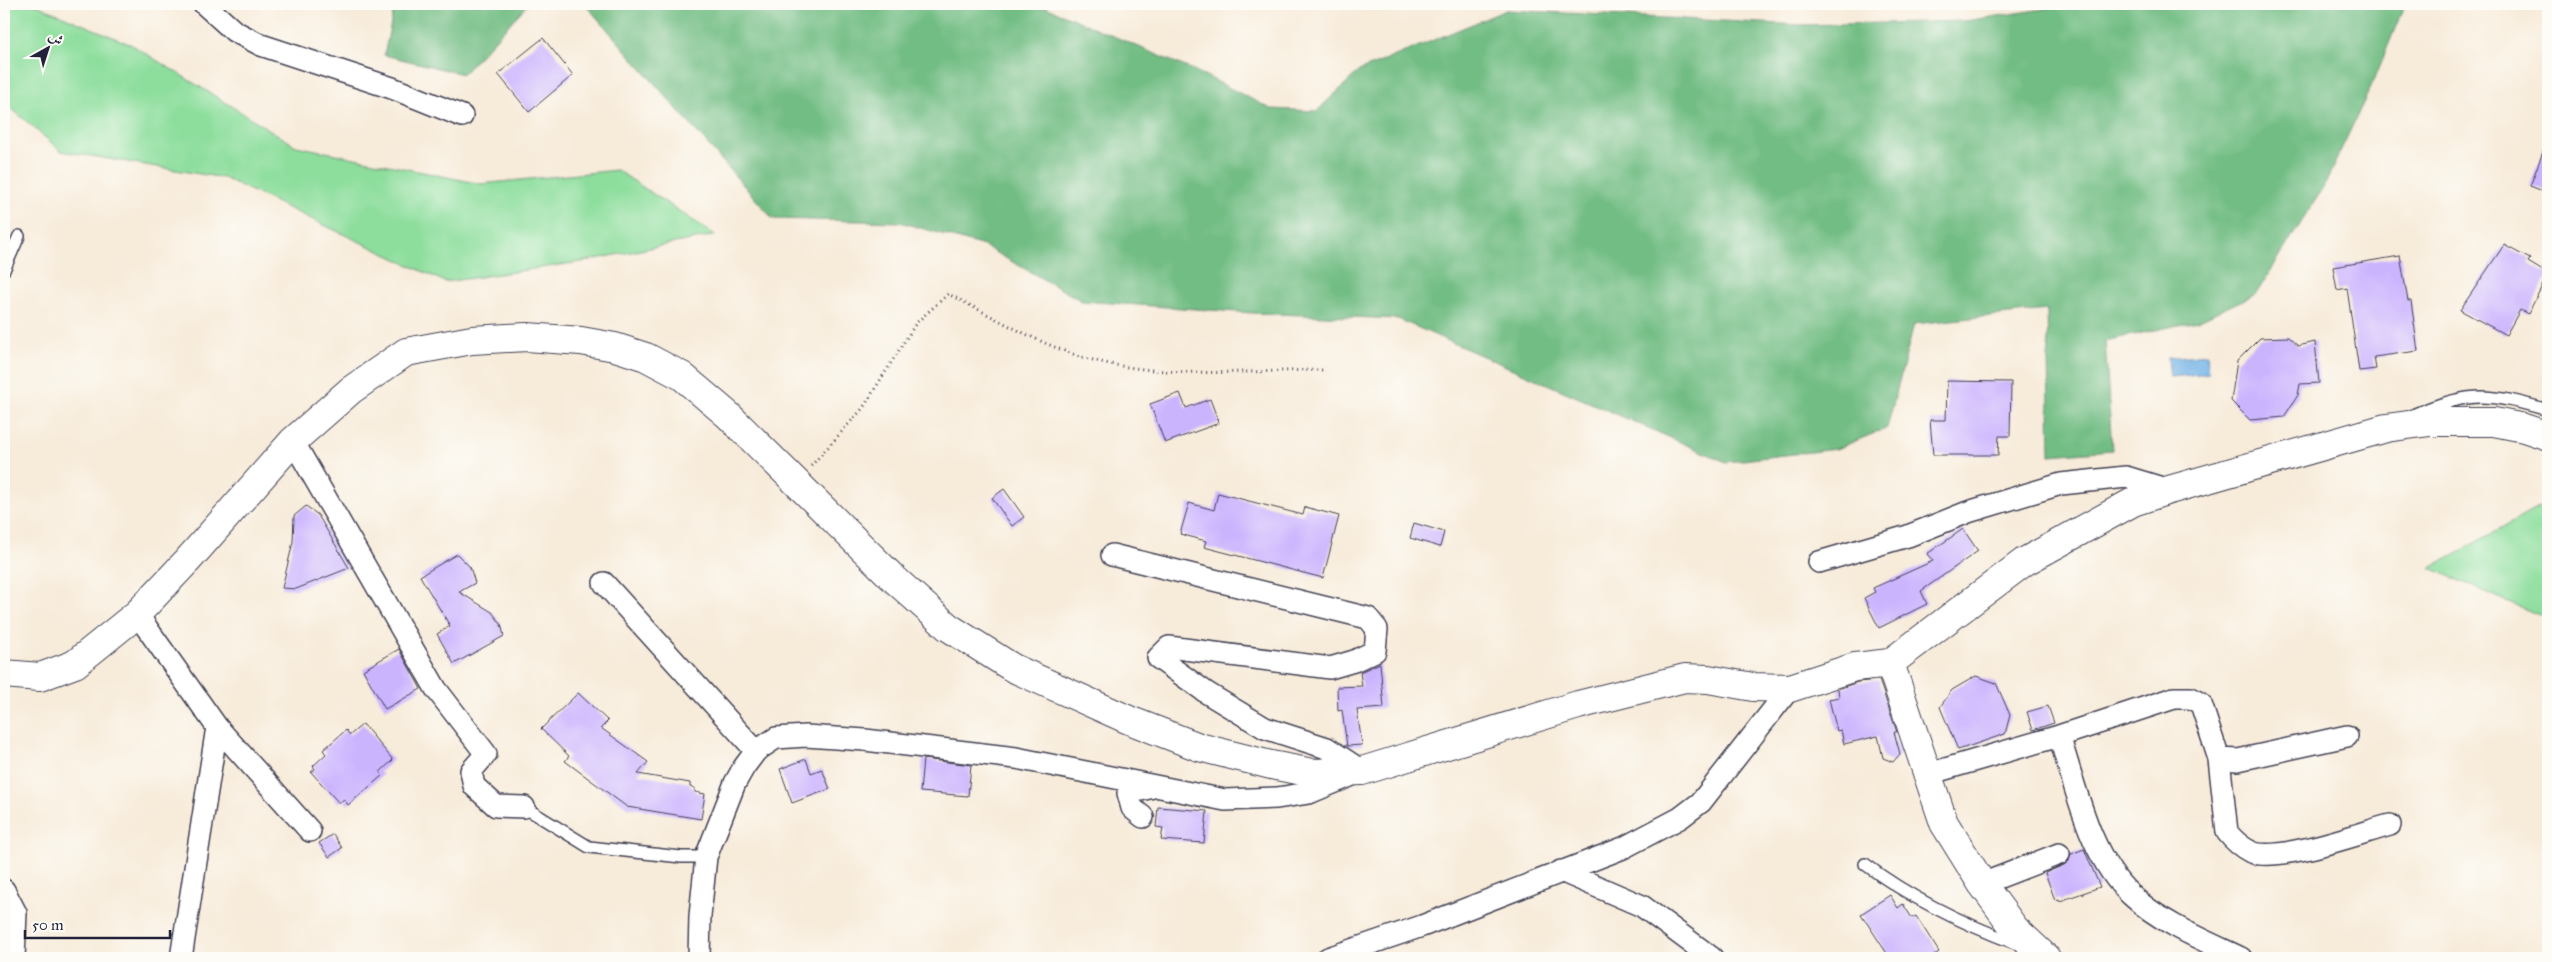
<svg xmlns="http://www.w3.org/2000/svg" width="2552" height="962" font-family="'IM FELL Great Primer',Amiri,serif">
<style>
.green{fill:#8dde9d;stroke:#58806c}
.forest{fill:#72bd84;stroke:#4a7060}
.water{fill:#72b2e6;stroke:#4a6a90}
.building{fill:#cbb4fe}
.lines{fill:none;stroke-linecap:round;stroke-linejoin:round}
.service-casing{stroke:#424053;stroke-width:14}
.minor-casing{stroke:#424053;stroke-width:24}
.tertiary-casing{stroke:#424053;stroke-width:30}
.path{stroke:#424053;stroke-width:3;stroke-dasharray:1 4;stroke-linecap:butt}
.service{stroke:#fff;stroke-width:11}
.minor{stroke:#fff;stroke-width:21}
.tertiary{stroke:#fff;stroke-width:28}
</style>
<rect width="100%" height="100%" fill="#fdfcf7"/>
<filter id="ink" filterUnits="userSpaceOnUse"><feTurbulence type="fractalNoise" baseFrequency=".02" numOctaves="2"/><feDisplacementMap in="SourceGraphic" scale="10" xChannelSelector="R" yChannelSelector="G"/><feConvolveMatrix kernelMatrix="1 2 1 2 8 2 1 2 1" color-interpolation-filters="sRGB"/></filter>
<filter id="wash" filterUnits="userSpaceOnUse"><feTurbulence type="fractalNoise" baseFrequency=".0096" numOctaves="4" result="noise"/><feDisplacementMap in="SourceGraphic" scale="20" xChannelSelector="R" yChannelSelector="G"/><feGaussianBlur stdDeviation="1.12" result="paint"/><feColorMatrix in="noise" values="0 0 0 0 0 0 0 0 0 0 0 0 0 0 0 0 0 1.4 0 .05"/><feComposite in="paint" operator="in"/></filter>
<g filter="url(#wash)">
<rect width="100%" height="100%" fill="#f7ebd9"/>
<path class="green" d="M4 4H34L132 45 296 146 481 184 617 170 715 235 581 262 445 282 224 178 61 151 4 102Z
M2548 502V619L2430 568Z"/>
<path class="forest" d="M395 4H528L463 74 384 55Z
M585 4H1039L1204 75 1271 109 1317 111 1359 71 1506 10 1801 25 1965 21 2075 4H2405L2375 78 2323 188 2256 294 2197 321 2105 341 2112 450 2050 455 2047 310 1914 324 1887 428 1836 449 1726 462 1398 319 1252 313 1082 301 984 246 900 222 773 219Z"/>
<path class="water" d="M2207 354 2209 373 2170 377 2168 358Z"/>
<g id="blocks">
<path class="building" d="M543 38 573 75 529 112 498 74Z
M2547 141H2548V193L2530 186Z
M2504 245 2530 259 2528 262 2548 274 2528 314 2520 310 2506 335 2460 310Z
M2400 256 2408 301H2411L2418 351 2374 357 2376 369 2359 371 2347 288 2337 290 2333 267Z
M2288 337 2298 346 2315 342 2319 383 2300 384 2298 395 2284 417 2250 420 2231 401 2237 361 2260 338Z
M1947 381 2011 382 2010 436H1999L1998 455H1933L1930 420H1946Z
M1180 393 1186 408 1210 399 1219 423 1165 443 1150 404Z
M1004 489 1024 517 1012 526 992 498Z
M1218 493 1303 515 1305 507 1339 516 1323 578 1204 547 1206 541 1180 534 1189 503 1214 510Z
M306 506 318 515 349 568 296 589 282 588 293 542 294 516Z
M1414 523 1444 532 1440 547 1410 538Z
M1963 529 1978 551 1921 591 1927 604 1879 628 1864 598 1875 592 1873 588 1933 561 1927 554Z
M457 554 470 567 475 583 459 592 492 612 501 624 504 636 454 664 437 634 450 626 420 576Z
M399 649 421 689 385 709 363 670Z
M1380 663 1384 708 1357 710 1362 745 1347 746 1342 710 1338 711 1337 687 1362 686 1360 672Z
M1976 676 1996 683 2010 715 2005 734 1958 750 1940 707 1952 690Z
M1879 680 1897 732H1894L1900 754 1893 762 1883 758 1878 736 1844 744 1841 730 1837 731 1829 699 1839 697 1838 689 1858 682Z
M578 693 608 721 601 728 648 762 638 774 690 783V787L695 788V792L705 794 701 819 627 807 565 761 569 756 541 729Z
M2048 706 2054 723 2033 730 2027 712Z
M363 724 393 760 380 772 383 775 348 805 344 799 339 803 311 772 315 769 313 766 326 754 323 750 346 730 350 735Z
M806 759 811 773 822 769 830 789 792 803 780 769Z
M923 759 971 765 968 796 920 792Z
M1158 807 1207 811 1204 843 1161 840 1163 828 1156 827Z
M333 834 342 848 329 857 319 843Z
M2084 849 2100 887 2060 901 2059 899 2055 900 2045 873 2064 865 2069 861 2071 854Z
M1890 895 1898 908 1903 904 1912 918 1916 916 1939 952 1930 958H1890L1861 914Z"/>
</g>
</g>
<g filter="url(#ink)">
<use href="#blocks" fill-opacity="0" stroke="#424053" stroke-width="1"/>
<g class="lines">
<g class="service-casing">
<path id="service" d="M4 270 19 236
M2415 414C2470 390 2492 394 2548 410
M524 807 589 847 681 857H706
M1865 864C1911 899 1966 925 2020 945"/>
</g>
<g class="minor-casing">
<path id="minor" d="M204 4 234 31 261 45 392 88 462 116
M293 441 436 689 486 754 471 771 474 786 496 806 524 807
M1112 555 1368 618 1377 629 1375 651 1354 661 1330 668 1169 647 1158 658 1207 693 1265 728 1327 748 1362 771
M1819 562 1908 536 1968 512 2061 484 2126 477 2169 490
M604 583 756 751
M137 614 217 727 310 831
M2059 736C2076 787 2090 858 2131 895 2161 923 2205 941 2241 958
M2219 759 2227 832C2234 841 2241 847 2251 852 2278 863 2360 833 2390 825
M1928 774 2059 736 2174 698H2191L2201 704 2219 759 2238 760 2347 736
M1143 817 1132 808 1128 793 1153 787
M1561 871 1642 906 1712 958
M1982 884 2059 854
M4 890 16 913 14 958
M181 958 217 727
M699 958 700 916 706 857 735 783 744 767 756 751 776 738 806 736 865 740 1016 758 1225 800 1277 798 1309 793 1350 776
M1328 958 1422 926 1623 848 1680 818 1701 802 1790 688"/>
</g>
<g class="tertiary-casing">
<path id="tertiary" d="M1890 663 1944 823 1982 884 2015 929 2046 958
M4 674 40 677 75 664 137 614 188 560 293 441 351 390 406 352 472 340 527 337 581 341 615 347 646 357 682 376 728 415 892 577 948 627 1013 668 1129 720 1199 747 1271 765 1313 773 1362 771 1578 705 1685 678 1708 679 1753 687 1790 688 1855 667 1890 663 2024 562 2133 502 2169 490 2386 428 2430 422H2494L2524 428 2548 436"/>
</g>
<path class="path" d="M811 466 863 408 916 323 948 294C995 317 1039 345 1089 359 1162 379 1248 371 1323 370"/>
<use href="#service" class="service"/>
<use href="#minor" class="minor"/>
<use href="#tertiary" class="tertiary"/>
</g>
</g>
<rect width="2552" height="962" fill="none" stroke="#fdfcf7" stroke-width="20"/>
<g transform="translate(48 48) rotate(39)" stroke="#fdfcf7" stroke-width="4" paint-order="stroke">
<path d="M0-4L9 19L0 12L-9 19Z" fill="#22223b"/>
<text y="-8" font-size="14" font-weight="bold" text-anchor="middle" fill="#22223b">ش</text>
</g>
<path d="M25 930v8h145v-8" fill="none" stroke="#22223b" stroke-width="2.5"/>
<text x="32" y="930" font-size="15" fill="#22223b" stroke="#fdfcf7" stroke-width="4" paint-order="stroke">50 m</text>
</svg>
